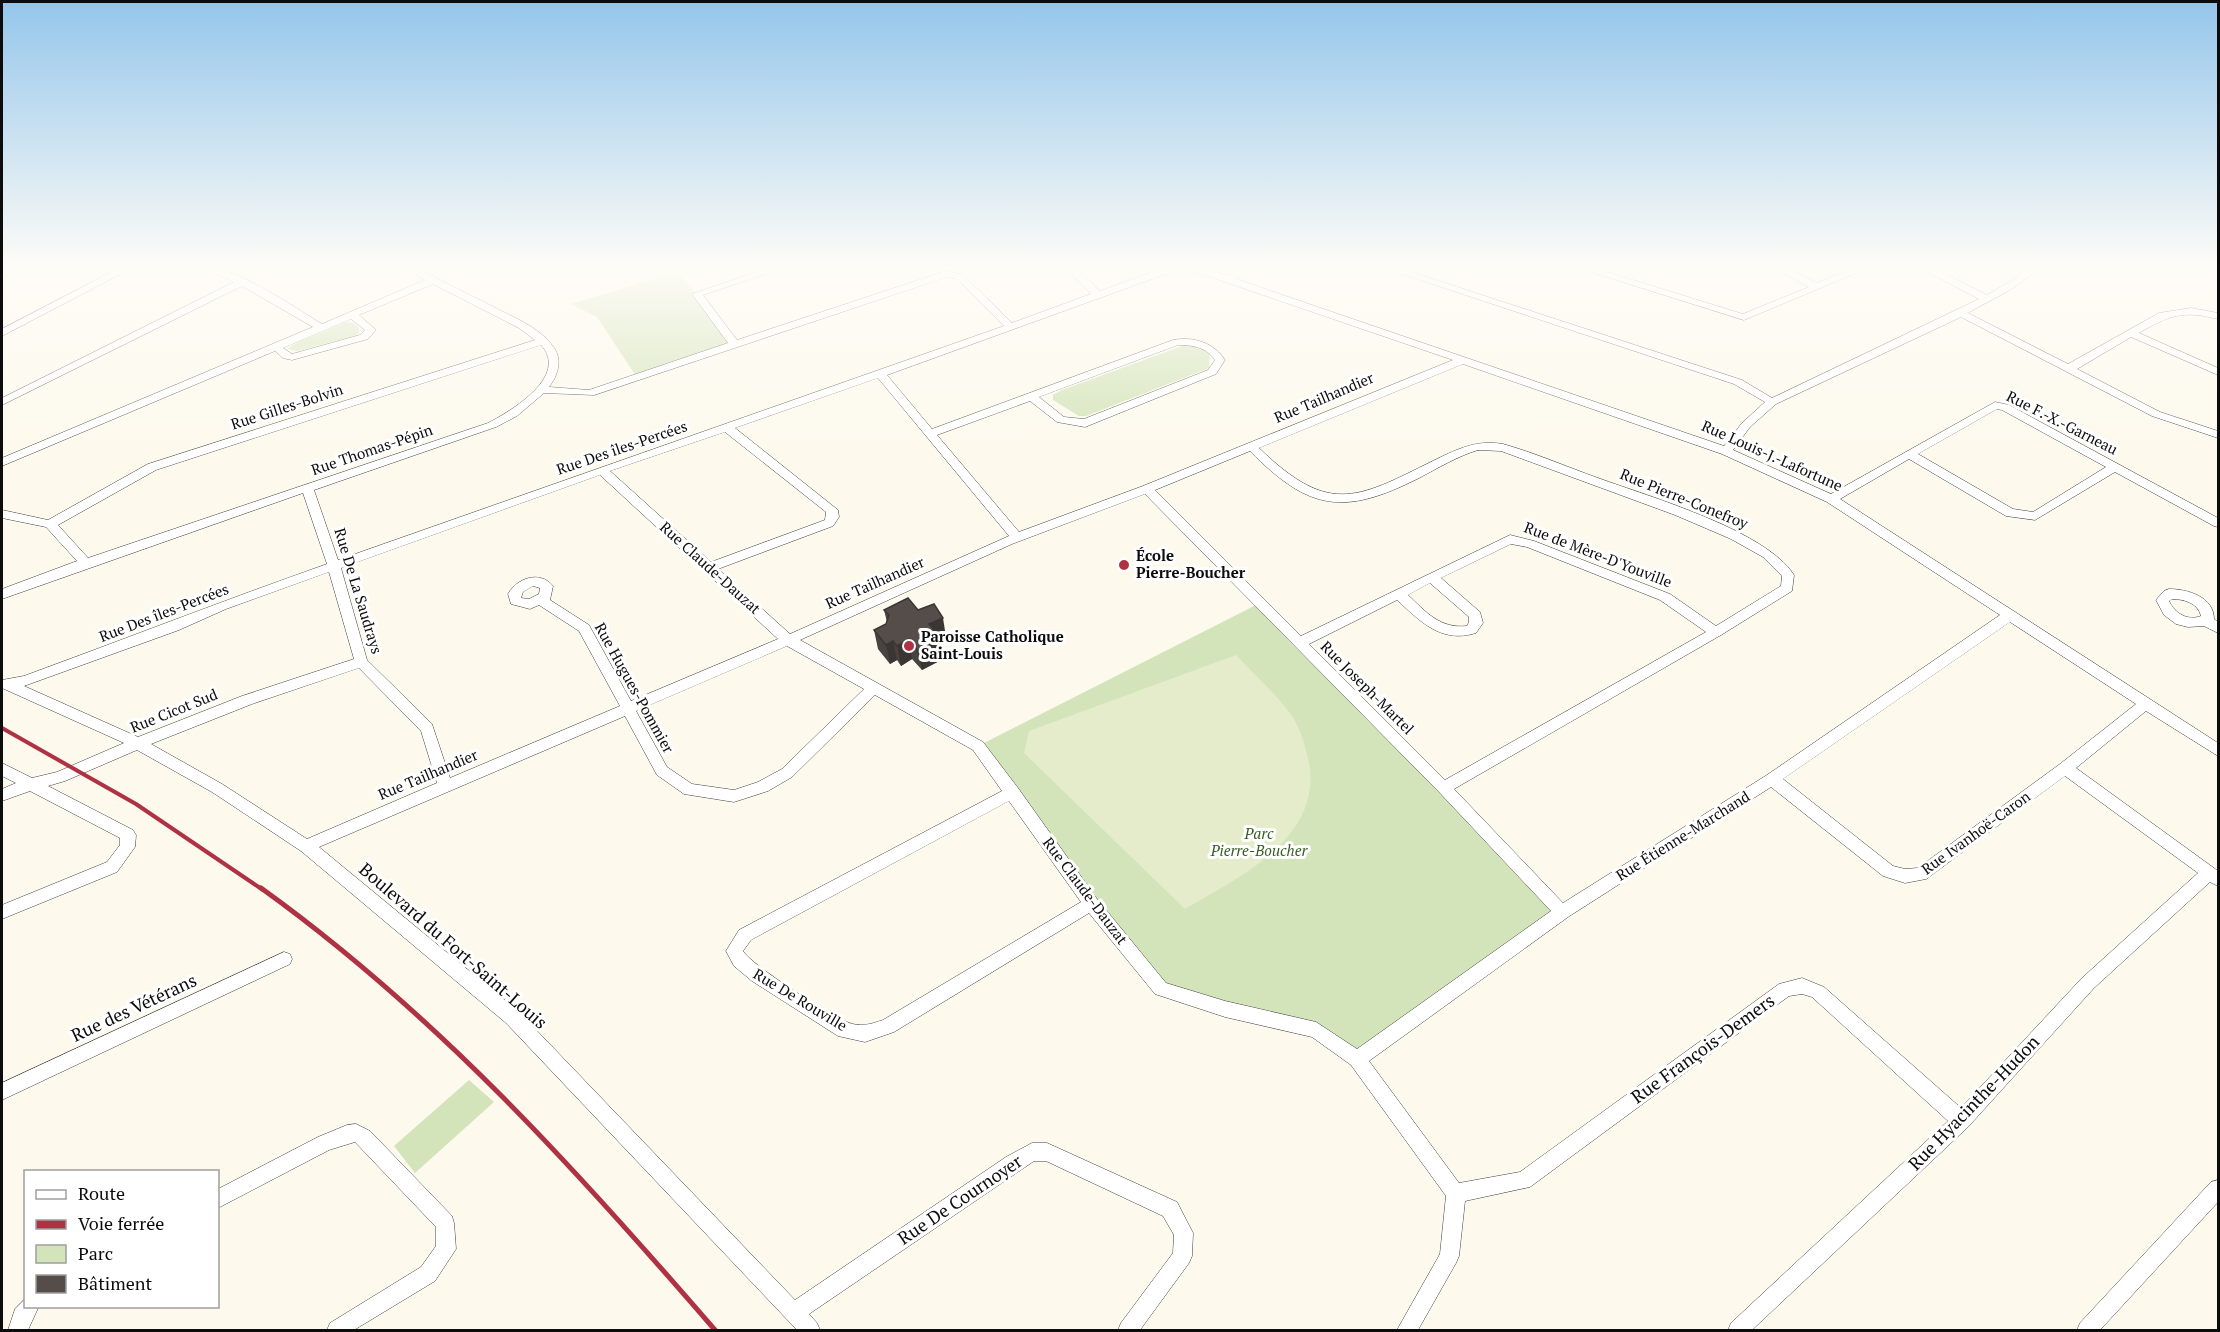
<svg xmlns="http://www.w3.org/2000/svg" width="2220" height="1332" font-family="'PT Serif',serif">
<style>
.green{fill:#d4e4ba}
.pitch{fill:#e4eccb}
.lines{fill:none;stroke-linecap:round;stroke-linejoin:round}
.minor-casing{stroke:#3f3f3f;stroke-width:1}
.minor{fill:#fff;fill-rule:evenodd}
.rail-far1{stroke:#ae3244;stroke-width:4}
.rail{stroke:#ae3244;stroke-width:5}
.wall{fill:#484240}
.shaded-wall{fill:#3b3634}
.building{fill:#544d4a;stroke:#3b3634;stroke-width:1.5}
.poi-dot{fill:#ae3244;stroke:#fff;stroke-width:2}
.labels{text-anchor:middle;stroke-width:6;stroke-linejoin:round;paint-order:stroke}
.street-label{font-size:15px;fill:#0c0c0c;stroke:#fff}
.poi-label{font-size:15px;font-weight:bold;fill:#0c0c0c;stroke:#fff;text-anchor:start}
.park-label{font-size:15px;font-style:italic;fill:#355d23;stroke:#fff}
.near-street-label{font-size:18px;fill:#0c0c0c;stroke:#fff}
</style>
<rect width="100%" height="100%" fill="#fdf9ed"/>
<path class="green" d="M677 272 697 294 735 345 638 379 597 317 571 304Z
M346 322 353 323 359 328V333L355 336 297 351 288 349 294 344Z
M1185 345 1197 346 1210 353 1209 368 1086 416H1079L1053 400V395L1062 390Z
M1258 604 1562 912 1357 1059 1316 1030 1161 989 978 746Z
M469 1080 494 1102 415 1173 394 1146Z"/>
<path class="pitch" d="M1236 655C1254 674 1274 692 1289 712 1300 726 1304 742 1308 758 1326 837 1239 877 1185 909L1024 753 1029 731Z"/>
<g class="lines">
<g class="minor-casing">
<path id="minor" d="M11 265H23L2 279V272Z
M125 265H138L2 336V329Z
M198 265C234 265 290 305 322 324L425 280 398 265H411C437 278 463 292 490 305 510 316 538 326 552 345 563 358 559 374 549 387L589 390 728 343 692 294 777 265H792L703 295 737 340 946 271 963 275 1012 323 1091 294 1062 265H1073L1100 291 1172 265H1195L1228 276 1239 265H1249L1236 279 1724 446 1742 423 1765 402 1734 384 1375 265H1390L1742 380 1772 398 1979 299 1914 265H1927L1987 295 2016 278 2030 265H2040C2021 288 1993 298 1968 313L2068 364 2159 313 2191 308 2218 313V319C2182 310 2170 315 2139 333L2218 368V375L2131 337 2077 369 2160 412 2218 431V438L2152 416 1961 317 1776 404 1750 427 1733 450 1831 494 1995 402 2009 405 2218 518V527L2214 526 2115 472 2035 520 2006 516 1909 459 1840 499 2218 743V756L2146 711 2076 768 2218 871V886L2210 882 2094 988 1968 1127 1752 1330H1728L1731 1323 1948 1121 1812 997 1802 994 1789 996 1530 1187 1465 1201 1459 1256 1456 1263 1418 1330H1397L1440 1254 1446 1196 1351 1065 1312 1037 1225 1017 1155 994 1089 913 894 1032 865 1042 838 1036 752 981 734 966 726 951 739 930 1002 791 973 750 875 695 792 777 768 791 734 802 684 794 657 775 625 716 319 847 518 1011 795 1300 1006 1157 1032 1143H1047L1177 1202 1193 1233 1192 1256 1189 1263 1140 1330H1118L1121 1323 1173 1253 1174 1235 1163 1216 1046 1161H1034L809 1314 817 1323 820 1330H797L506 1023 301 851 212 792 137 750 65 781 48 786 133 830 136 835 135 847 117 872 2 919V905L107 862 120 845V838L30 791 2 801V789L16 783 2 776V763L32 778 57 772 124 743 2 688V680L24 676C125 639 225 600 327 564L303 493 2 599V589L77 561 46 527 2 518V510L48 520 148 464 535 340 519 328 433 284 359 315 376 330 368 339 292 360 283 358 275 351 2 466V458L313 327 242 286 2 405V398L234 282ZM1187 269 1453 360 1143 486 1019 532 937 435 1030 401 1057 422 1085 427 1216 374 1225 360C1214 343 1194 336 1173 340L932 429 887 375 1177 270ZM947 277 957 279 1004 326 338 560 314 490 496 427 517 416 544 393 594 395ZM351 319 365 330 360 335 292 354 283 348ZM541 345C570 376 511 411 488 423L88 558 58 525 156 470ZM1178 345C1193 345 1206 347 1215 360L1208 370 1084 419 1064 417 1039 397ZM1463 364 1722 454 1827 502 2000 615 1767 775 1563 903 1454 789 1721 635 1792 591 1794 575C1765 530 1650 497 1598 478 1567 467 1535 453 1503 444 1479 440 1462 447 1441 457 1359 497 1332 519 1259 448ZM878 378 1009 536 790 634 718 569 833 526 839 517 838 510 735 428ZM1997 409 2002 410 2106 467 2033 512 2013 509 1918 454ZM725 432 826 512 825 520 711 562 610 471ZM1478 450 1501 451 1675 515 1731 539 1763 557 1782 576 1781 586 1716 626 1670 594 1534 541 1510 535 1301 636 1155 490 1250 451C1309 511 1344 516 1419 478 1438 468 1458 456 1478 450ZM600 475 778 639 631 701 589 625 550 600 553 586C540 570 517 578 508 594L511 604 530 609 539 605 579 631 620 706 450 778 432 724 367 660 341 568ZM1145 494 1439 792 1551 911 1357 1049 1316 1022 1225 1001 1166 983 1097 899 1018 788 983 742 800 640 1012 544ZM1511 544 1527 547 1660 600 1706 632 1445 780 1309 644 1397 600C1420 621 1441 644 1476 633L1483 623 1480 612 1441 578ZM329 572 354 659 242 696 138 737 24 686 179 630 226 609ZM1430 583 1469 617V622L1467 626C1440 629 1426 612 1408 595ZM533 586 540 588 539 594 529 599 521 598 523 592ZM2010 622 2136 704 2060 764 1918 868 1905 869 1893 866 1783 779ZM787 646 864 689 782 769 758 782 734 790 692 784 667 767 636 711ZM359 668 421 731 437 783 307 839 222 784 151 744 252 704ZM2065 776 2198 873 2082 978 1961 1108 1824 987 1802 978 1779 984 1520 1172 1459 1183 1369 1061 1568 917 1771 787 1883 876 1905 883 1926 879ZM1009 801 1081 902 883 1020C871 1024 860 1028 847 1022 831 1016 751 965 743 951L751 940Z
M1569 265H1584L1743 314 1809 287 1769 265H1782L1817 283 1861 265H1875L1744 320Z
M2169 589C2188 589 2214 597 2214 619L2218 622V633L2204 626 2188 627 2176 624 2164 615 2156 600 2164 591ZM2172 599C2184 599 2198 603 2201 616 2188 621 2175 614 2169 601Z
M284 952 290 954 292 959 290 964 2 1100V1083Z
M356 1124 370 1131 452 1216 454 1223 456 1249 435 1281 354 1330H327L330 1323 421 1267 436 1246V1227L355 1142 329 1150 218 1208V1189L318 1137 347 1125Z
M2218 1180V1202L2100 1330H2077L2080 1323 2211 1182Z
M26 1298V1306H39L28 1330H8L15 1309Z"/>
</g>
<use href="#minor" class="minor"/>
<path class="rail-far1" d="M2 728 136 804 263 890"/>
<path class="rail" d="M261 888C435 1013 576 1169 715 1330"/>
</g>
<path class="wall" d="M884 610H918L946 637 942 639 945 658 922 670 912 659 901 666 897 660 890 664 878 649 874 630 886 624 887 622Z"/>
<path class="shaded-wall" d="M943 618 946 637 942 639 945 658 922 670 918 651 929 624Z
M909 639 912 659 901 666 897 646Z
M893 641 897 660 890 664 886 645Z"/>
<path class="building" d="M908 598 918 610 934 604 943 618 929 624 942 639 918 651 909 639 897 646 893 641 886 645 874 630 886 624 889 615 884 610Z"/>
<linearGradient id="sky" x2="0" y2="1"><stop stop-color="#94c6eb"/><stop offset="0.59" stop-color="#fefcf7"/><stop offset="1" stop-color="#fefcf7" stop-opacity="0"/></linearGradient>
<rect width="2220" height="452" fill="url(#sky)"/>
<g class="poi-dot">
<circle cx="1124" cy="565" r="6"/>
<circle cx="909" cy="646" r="6"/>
</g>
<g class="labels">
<g class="street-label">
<text transform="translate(1324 398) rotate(-23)" y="5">Rue Tailhandier</text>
<text transform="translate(287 407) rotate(-18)" y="5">Rue Gilles-Bolvin</text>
<text transform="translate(2062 423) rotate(27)" y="5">Rue F.-X.-Garneau</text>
<text transform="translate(622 448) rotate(-19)" y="5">Rue Des îles-Percées</text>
<text transform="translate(372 450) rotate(-19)" y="5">Rue Thomas-Pépin</text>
<text transform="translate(1772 456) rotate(24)" y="5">Rue Louis-J.-Lafortune</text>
<text transform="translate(1684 499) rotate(22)" y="5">Rue Pierre-Conefroy</text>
<text transform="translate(1598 555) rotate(21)" y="5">Rue de Mère-D'Youville</text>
<text transform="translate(710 568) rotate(42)" y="5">Rue Claude-Dauzat</text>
<text transform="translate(875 583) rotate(-24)" y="5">Rue Tailhandier</text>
<text transform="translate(358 591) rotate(73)" y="5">Rue De La Saudrays</text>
<text transform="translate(164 613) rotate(-21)" y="5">Rue Des îles-Percées</text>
<text transform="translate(634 688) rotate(61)" y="5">Rue Hugues-Pommier</text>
<text transform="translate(1367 688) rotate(45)" y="5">Rue Joseph-Martel</text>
<text transform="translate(174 711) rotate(-22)" y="5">Rue Cicot Sud</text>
<text transform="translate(428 775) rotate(-23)" y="5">Rue Tailhandier</text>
<text transform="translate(1976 833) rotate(-36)" y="5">Rue Ivanhoë-Caron</text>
<text transform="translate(1683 836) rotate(-32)" y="5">Rue Étienne-Marchand</text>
<text transform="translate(1085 891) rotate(53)" y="5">Rue Claude-Dauzat</text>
<text transform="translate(800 1000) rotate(31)" y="5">Rue De Rouville</text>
</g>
<g class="poi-label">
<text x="1136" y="561">École<tspan x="1136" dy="17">Pierre-Boucher</tspan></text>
<text x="921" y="642">Paroisse Catholique<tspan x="921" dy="17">Saint-Louis</tspan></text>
</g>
<g class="park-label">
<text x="1259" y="839">Parc<tspan x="1259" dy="17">Pierre-Boucher</tspan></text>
</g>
<g class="near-street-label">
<text transform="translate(453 946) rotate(41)" y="6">Boulevard du Fort-Saint-Louis</text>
<text transform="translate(134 1008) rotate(-25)" y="6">Rue des Vétérans</text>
<text transform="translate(1703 1049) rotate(-36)" y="6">Rue François-Demers</text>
<text transform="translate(1974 1103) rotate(-46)" y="6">Rue Hyacinthe-Hudon</text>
<text transform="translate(960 1200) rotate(-34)" y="6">Rue De Cournoyer</text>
</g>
</g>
<rect width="2220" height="1332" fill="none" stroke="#0c0c0c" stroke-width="6"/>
<rect x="24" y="1170" width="195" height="138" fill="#ffffff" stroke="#9e9e9e" stroke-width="1.5"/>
<rect x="36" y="1190" width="30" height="9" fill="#ffffff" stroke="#9e9e9e" stroke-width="1.5"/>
<text x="78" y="1200" font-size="18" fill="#0c0c0c">Route</text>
<rect x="36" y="1220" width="30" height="9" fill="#ae3244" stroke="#9e9e9e" stroke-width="1.5"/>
<text x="78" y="1230" font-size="18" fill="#0c0c0c">Voie ferrée</text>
<rect x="36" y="1245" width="30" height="18" fill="#d4e4ba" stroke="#9e9e9e" stroke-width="1.5"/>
<text x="78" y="1260" font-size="18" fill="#0c0c0c">Parc</text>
<rect x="36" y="1275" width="30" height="18" fill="#544d4a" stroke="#9e9e9e" stroke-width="1.5"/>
<text x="78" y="1290" font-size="18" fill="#0c0c0c">Bâtiment</text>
</svg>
